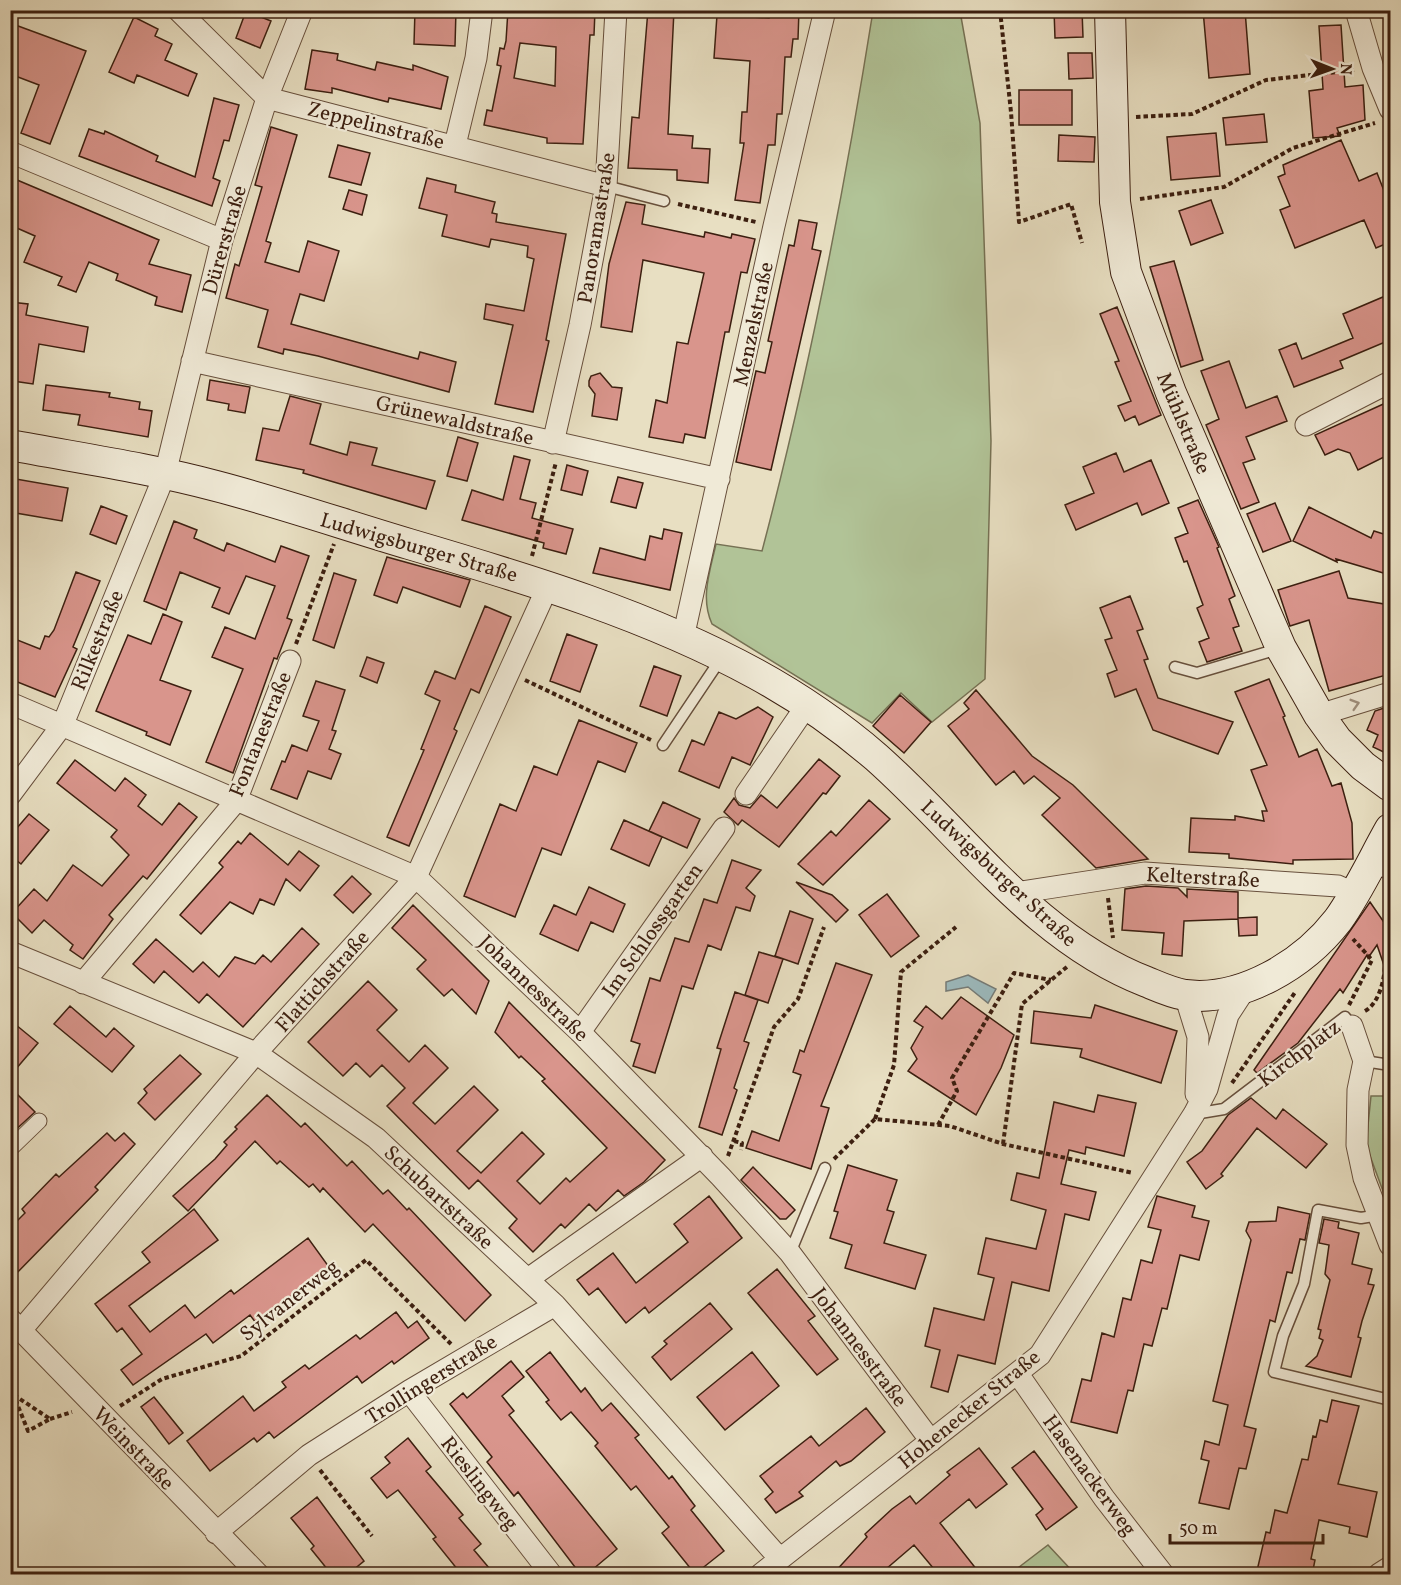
<svg xmlns="http://www.w3.org/2000/svg" width="1401" height="1585" font-family="Vollkorn,serif">
<style>
.green{fill:#b1c397;stroke:#767154;stroke-width:1.5}
.water{fill:#9cbabe;stroke:#767c78;stroke-width:1.5}
.building{fill:#d9958c;stroke:#3c1f10;stroke-width:1.5;fill-rule:evenodd}
.lines{fill:none;stroke-linecap:round;stroke-linejoin:round}
.service-casing{stroke:#674f3c;stroke-width:13}
.pedestrian-casing{stroke:#674f3c;stroke-width:17}
.minor-casing{stroke:#674f3c;stroke-width:23}
.secondary-casing{stroke:#3c1f10;stroke-width:32}
.path{stroke:#3c1f10;stroke-width:4;stroke-dasharray:4.5 3;stroke-linecap:butt}
.service{stroke:#f0ead7;stroke-width:10}
.pedestrian{stroke:#f0ead7;stroke-width:15}
.minor{stroke:#f0ead7;stroke-width:21}
.secondary{stroke:#f0ead7;stroke-width:30}
.oneway{stroke:#9f8f7d}
.labels{text-anchor:middle;stroke-width:4.5;stroke-linejoin:round;paint-order:stroke}
.street-label{font-size:21px;fill:#3c1f10;stroke:#f0ead7}
</style>
<rect width="100%" height="100%" fill="#e8dfc2"/>
<filter id="stains"><feTurbulence type="fractalNoise" baseFrequency=".00333" numOctaves="4"/><feColorMatrix values="0 0 0 0 .2 0 0 0 0 .09 0 0 0 0 .02 0 0 0 .5 -.17"/></filter>
<radialGradient id="worn" r=".72"><stop offset=".6" stop-color="#630" stop-opacity="0"/><stop offset="1" stop-color="#630" stop-opacity=".3"/></radialGradient>
<path class="green" d="M873 11H960L980 123 991 441 985 679 932 722 901 693 872 723 712 624C700 598 710 571 716 544L762 551C809 373 844 193 873 11Z
M1371 1096H1390V1210L1366 1145Z
M1048 1545 1075 1574H1010Z"/>
<path class="water" d="M968 975 996 989 988 1003 968 987 946 991V982Z"/>
<path class="building" d="M415 10H456L455 46 414 44Z
M508 10H595L594 35H590L583 144 547 143V138L484 125 487 110 492 111 501 66 497 65 500 48 504 49 506 41ZM520 43 556 47 555 86 514 78Z
M648 10H674L668 134 693 136 692 148 710 149 708 183 677 180V170L628 168 632 117 639 118Z
M770 10H799L798 39H793L791 57H785L782 114H777L775 145H768L760 203 735 200 744 143H740L742 112H747L750 61 714 58 717 15 769 18Z
M1054 10H1082L1083 37 1055 38Z
M1203 10H1245L1250 74 1209 78Z
M246 11 271 21 260 48 236 38Z
M134 17 158 29 155 36 172 44 165 60 197 74 188 96 137 75 134 83 109 72Z
M10 23 86 51 50 144 21 133 39 85 10 74Z
M1341 25 1345 87 1363 85 1365 120 1337 128 1340 136 1313 138 1309 91 1323 89 1319 26Z
M312 50 338 54 337 60 375 70 377 62 413 70V65L448 77 441 109 389 98 388 102 332 88V93L305 89Z
M1068 53H1092L1093 78 1069 79Z
M1019 90H1072V125H1019Z
M214 98 239 105 229 141 224 140 213 178 220 181 212 206 79 156 89 129 104 134 105 131 158 156 156 161 195 177Z
M1264 114 1267 142 1226 145 1223 118Z
M271 127 297 135 266 241 271 243 265 262 299 272 308 241 339 251 324 301 300 294 291 324 418 359 420 352 456 362 449 392 318 356 284 349 283 354 258 347 268 310 226 298 235 264 239 266 262 187 255 185Z
M1216 133 1220 176 1171 180 1167 137Z
M1059 135 1095 137 1094 162 1058 161Z
M1341 140 1359 181 1377 173 1390 206V242L1376 248 1364 220 1295 248 1280 210 1290 206 1278 177 1285 174 1283 165Z
M338 145 370 153 361 185 329 177Z
M10 177 159 240 149 264 191 275 182 312 155 305 157 297 116 280 118 274 89 262 76 292 58 285 62 277 24 262 35 236 10 225Z
M427 178 456 185 455 192 495 202 492 213 497 214 496 222 566 234 546 340 549 341 533 412 495 404 513 325 484 319 486 304 524 311 534 259 527 257 528 246 491 239 489 247 442 236 447 215 419 208Z
M349 190 367 195 362 215 343 209Z
M1211 200 1223 233 1191 245 1179 211Z
M626 202 645 205 642 224 704 237 705 232 731 238 732 234 755 239 747 273 741 272 729 332H725L705 438 685 434 683 443 649 437 656 400 667 403 677 342 688 344 704 273 643 260 632 332 601 327 609 264Z
M799 220 817 223 812 249 821 251 771 470 736 462 756 371 765 373 772 342 768 341 789 245 794 246Z
M1174 261 1203 360 1181 367 1150 267Z
M1390 294V340L1340 361 1343 368 1294 387 1279 350 1296 343 1302 359 1353 338 1343 314Z
M10 302 28 304 26 315 88 327 84 352 39 344 33 384 13 381 16 358 10 357Z
M1117 307 1161 415 1139 425 1135 416 1125 421 1118 406 1131 401 1115 362 1119 361 1100 314Z
M1229 361 1246 408 1277 396 1287 421 1246 437 1255 459 1243 463 1259 502 1241 509 1206 425 1219 419 1201 371Z
M600 373 612 387 622 388 617 420 592 416 595 394 589 386V381L591 376Z
M210 380 250 387 245 413 228 410 229 404 207 400Z
M46 385 110 393 109 397 140 402 139 409 152 411 148 437 78 425 80 415 43 410Z
M290 396 321 404 310 444 347 455 350 442 377 448 372 465 435 481 426 509 303 473 304 470 256 460 263 428 279 431Z
M1390 401V454L1358 470 1350 453 1338 449 1325 455 1315 435Z
M458 437 478 443 467 481 447 476Z
M1116 453 1124 472 1151 460 1169 503 1142 515 1137 503 1076 530 1065 505 1094 493 1083 467Z
M514 456 530 460 520 499 536 503 532 518 573 529 566 554 543 548 544 543 462 520 472 490 503 500Z
M567 465 588 471 582 495 561 490Z
M618 477 643 483 636 508 611 502Z
M10 478 68 488 62 521 10 512Z
M1198 500 1219 547 1217 548 1235 596 1229 599 1239 626 1233 628 1242 651 1207 662 1199 642 1209 638 1197 608 1203 605 1187 561 1184 562 1175 538 1188 533 1178 508Z
M1275 503 1291 541 1263 552 1247 514Z
M101 506 127 516 116 544 90 534Z
M1309 507 1371 538 1374 531 1390 536V575L1336 559 1337 562 1293 541Z
M174 521 197 530 194 538 224 551 227 543 275 562 281 546 309 556 287 618 292 620 277 659 274 658 233 773 206 762 243 669 212 657 225 627 255 639 275 586 246 576 229 614 212 607 220 588 180 572 166 610 144 601Z
M664 529 682 533 670 590 593 573 600 548 645 560 650 536 662 539Z
M387 557 470 580 460 607 403 587 397 603 374 595Z
M1339 571 1348 598 1390 605V674L1329 691 1309 620 1290 626 1278 590Z
M76 572 100 581 73 647 77 649 55 697 10 679V637L40 649 45 636 49 637 54 630Z
M334 573 356 580 334 648 313 640Z
M1130 596 1143 629 1137 631 1148 659 1144 660 1158 698 1233 722 1218 754 1153 730 1136 689 1115 697 1107 674 1117 670 1105 640 1112 638 1100 608Z
M485 606 511 617 479 693 471 689 454 729 457 731 409 846 387 837 424 750 421 749 440 701 425 694 435 671 455 679Z
M163 614 182 622 160 680 191 691 170 745 146 735 147 732 96 711 128 635 151 644Z
M567 634 597 645 580 692 550 681Z
M367 657 384 663 377 683 360 676Z
M654 666 681 676 667 716 640 706Z
M1269 679 1285 716 1283 717 1299 757 1317 749 1332 786 1341 783 1352 823 1353 859 1293 860V864L1229 858V854L1189 852 1191 818 1235 820V816L1264 821 1262 811H1267L1251 770 1267 765 1235 692Z
M316 681 345 690 332 730 336 731 329 749 341 754 331 779 308 771 297 799 271 789 282 761 285 762 292 745 307 751 319 721 303 716Z
M976 690 1032 756 1073 785 1148 859 1096 868 1042 815 1060 798 1034 776 1024 784 1014 771 996 785 948 726 969 709 964 703Z
M900 695 931 722 904 753 873 726Z
M1390 706V755L1373 747 1378 735 1367 730 1375 711Z
M758 707 773 717 750 765 732 757 719 788 679 771 692 740 704 745 719 712 736 719Z
M579 720 637 743 625 772 598 761 561 855 542 848 515 917 464 896 500 804 516 811 534 766 557 775Z
M819 759 840 776 826 794 823 793 779 847 742 820 738 825 724 812 734 798 739 805 750 808 761 795 777 808Z
M75 760 115 791 125 778 146 795 138 806 162 825 179 803 197 817 147 879 143 876 109 915 113 919 83 959 70 950 73 945 44 920 32 933 12 913 34 889 47 901 73 865 102 886 129 855 111 837 117 830 57 783Z
M869 800 890 819 823 885 798 864 831 831 836 836Z
M663 802 700 819 687 848 649 831Z
M29 814 49 830 21 864 10 855V836Z
M624 820 662 837 649 866 611 849Z
M250 833 288 865 299 851 319 866 300 891 286 879 274 905 260 899 253 914 230 902 201 934 180 915 223 867 219 863 238 841 241 844Z
M732 860 761 870 746 888 755 896 750 911 736 907 721 950 708 945 693 989 682 986 655 1073 633 1066 640 1044 631 1041 650 978 660 981 675 938 689 942 704 899 717 903Z
M352 876 371 894 353 913 334 895Z
M796 882 832 895 848 910 836 922Z
M1146 886 1178 888 1187 897V889L1238 892V918L1257 917V935L1239 936 1238 919 1184 921 1182 956 1162 954 1164 933 1122 930 1125 889Z
M589 887 625 904 613 932 591 922 578 951 540 934 554 905 576 915Z
M887 894 919 936 891 957 859 915Z
M1370 902 1390 931V977H1388L1377 945 1368 958 1367 955 1343 993 1340 989 1298 1043 1257 1073 1254 1070Z
M413 905 489 981 476 1014 452 989 444 996 417 969 426 960 392 928Z
M790 911 813 919 798 964 775 956Z
M302 928 319 944 243 1027 207 994 199 1003 164 971 154 983 133 964 156 939 193 972 203 962 219 977 235 957 255 964 263 955 271 962Z
M759 952 783 959 768 1003 745 995Z
M836 963 872 975 821 1106 829 1108 811 1169 746 1148 752 1131 779 1141 801 1075 793 1072 800 1050 804 1052Z
M368 981 397 1010 377 1030 409 1062 425 1045 448 1068 413 1103 435 1124 474 1086 498 1110 457 1151 481 1173 522 1132 544 1154 517 1181 540 1204 566 1178 570 1182 607 1148 542 1081 545 1079 521 1056 519 1058 495 1032 509 1002 665 1160 644 1182 624 1196 618 1190 596 1211 589 1204 565 1228 561 1224 533 1252 509 1228 517 1219 478 1180 469 1189 387 1106 405 1088 382 1065 370 1077 356 1063 343 1076 308 1042Z
M735 992 758 1000 744 1041 749 1043 734 1088 737 1090 722 1135 699 1127 721 1049 717 1048Z
M961 997 1014 1035 1001 1068 976 1115 908 1071 917 1059 911 1048 923 1027 914 1021 926 1006 942 1019Z
M1095 1005 1177 1031 1161 1083 1080 1057 1082 1049 1031 1043 1034 1011 1091 1018Z
M70 1006 106 1037 114 1028 134 1046 112 1072 54 1024Z
M10 1020 38 1043 10 1076Z
M180 1055 201 1074 155 1120 138 1103 147 1093 144 1089Z
M10 1087 35 1112 10 1135Z
M267 1095 301 1127 305 1123 347 1166 352 1161 383 1194 388 1190 407 1210 409 1208 491 1295 465 1321 373 1224 365 1232 323 1188 320 1192 313 1184 309 1187 280 1161 277 1164 255 1141 188 1211 173 1196 215 1159 227 1145 224 1142 237 1129 235 1127Z
M1098 1095 1136 1103 1124 1156 1086 1147 1085 1154 1069 1150 1061 1184 1096 1192 1089 1220 1065 1214 1049 1291 1012 1282 995 1364 958 1355 948 1392 931 1387 940 1350 925 1346 934 1308 984 1320 994 1278 978 1274 986 1238 1036 1249 1046 1210 1011 1200 1017 1173 1039 1178 1054 1102 1094 1112Z
M1251 1098 1276 1119 1283 1109 1327 1144 1306 1168 1257 1128 1221 1174 1223 1176 1206 1189 1187 1162 1202 1151 1228 1115Z
M107 1133 115 1141 124 1133 135 1144 95 1187 98 1190 10 1280V1228L25 1213 22 1209 56 1174 59 1177Z
M848 1165 897 1180 887 1210 894 1212 884 1243 926 1255 915 1289 845 1268 852 1245 830 1238 838 1212 834 1211Z
M753 1167 795 1210 786 1219H780L741 1180Z
M709 1196 742 1238 649 1313 645 1307 626 1323 598 1288 589 1295 577 1280 613 1253 636 1283 688 1242 674 1224Z
M1157 1196 1195 1206 1192 1217 1209 1221 1199 1260 1180 1255 1167 1309 1162 1308 1152 1346 1144 1344 1133 1391 1128 1390 1117 1433 1071 1422 1082 1379 1091 1381 1102 1333 1114 1337 1123 1298 1131 1300 1141 1260 1152 1263 1161 1230 1148 1227Z
M1278 1207 1310 1214 1305 1240 1300 1239 1292 1273 1287 1272 1275 1322 1270 1320 1244 1426 1256 1429 1246 1469 1239 1468 1229 1509 1199 1503 1209 1461 1201 1459 1205 1441 1219 1445 1228 1405 1213 1401 1251 1240 1246 1231 1249 1222 1276 1221Z
M194 1209 218 1240 129 1306 150 1332 185 1305 195 1318 231 1290 234 1294 308 1238 329 1267 256 1323 250 1315 213 1343 206 1334 133 1385 121 1370 142 1354 122 1328 117 1332 95 1304 150 1262 142 1252Z
M1324 1219 1339 1222 1338 1228 1359 1233 1352 1264 1372 1269 1368 1284 1374 1285 1362 1321 1358 1337 1361 1338 1351 1377 1306 1366 1317 1356 1323 1340 1319 1338 1321 1330 1318 1329 1330 1280 1325 1274 1329 1245 1319 1243Z
M777 1269 815 1316 808 1321 838 1359 817 1375 748 1293Z
M710 1303 732 1329 671 1380 652 1357 667 1344 664 1341Z
M396 1312 408 1328 417 1321 429 1338 394 1364 392 1361 362 1383 357 1376 274 1438 269 1432 257 1442 254 1438 210 1471 187 1441 243 1396 254 1411 286 1387 282 1382 305 1365 309 1369 356 1335 360 1339Z
M550 1352 581 1392 585 1388 602 1411 611 1403 639 1435 635 1438 669 1479 672 1476 695 1506 691 1510 724 1551 695 1574 662 1533 669 1527 636 1486 631 1490 595 1446 598 1443 571 1412 561 1420 546 1402 549 1400 526 1371Z
M752 1352 779 1386 725 1430 697 1397Z
M511 1361 524 1377 502 1396 514 1411 509 1415 617 1549 586 1575H581L518 1492 514 1496 487 1462 492 1457 450 1404 463 1393 467 1398Z
M154 1397 183 1433 169 1444 141 1407Z
M1332 1400 1359 1406 1338 1484 1377 1492 1367 1537 1349 1533 1350 1527 1319 1520 1311 1559 1315 1560 1312 1575H1256L1266 1532 1270 1533 1275 1510 1287 1513 1302 1459 1308 1460 1313 1436 1316 1437 1320 1420 1327 1422Z
M866 1408 885 1432 851 1461 840 1466 836 1461 799 1492 803 1496 776 1513 765 1499 773 1492 760 1476 811 1436 819 1446Z
M408 1438 431 1467 426 1471 463 1515 459 1518 481 1544 474 1550 495 1575H462L433 1539 436 1537 398 1490 387 1498 371 1478 390 1463 385 1457Z
M979 1448 1007 1484 976 1508 969 1499 940 1523 981 1575H939L914 1545 879 1575H832L867 1537 865 1534 892 1509 910 1496 916 1504 950 1475 947 1472Z
M1034 1451 1077 1507 1046 1530 1036 1515 1043 1509 1012 1468Z
M317 1497 364 1561 347 1575H332L311 1549 314 1546 291 1518Z"/>
<g class="lines">
<g class="service-casing">
<path id="service" d="M606 186 664 201
M1175 667 1197 673 1278 649
M663 745 722 657
M1364 1061 1390 1065
M1194 1114 1224 1109 1345 1017 1352 1026
M1379 1215 1361 1218 1318 1210 1304 1284 1283 1336 1274 1372 1390 1400
M790 1253 825 1168"/>
</g>
<g class="pedestrian-casing">
<path id="pedestrian" d="M10 1149 39 1121"/>
</g>
<g class="minor-casing">
<path id="minor" d="M178 10 267 98 606 186
M1356 10 1373 68 1390 109
M455 145 476 58 482 10
M10 152 222 240
M192 361 719 479
M1306 425 1390 382
M553 443 580 325 606 186 616 10
M683 638 774 226 825 10
M10 703 416 877 580 1032 721 1177 790 1253 931 1441
M1319 715 1390 693
M746 794 807 705
M10 795 63 724 165 474 222 240 267 98 302 10
M1369 864 1390 867
M1015 893 1145 873 1338 886 1354 893
M10 952 256 1053 376 1138 555 1305 780 1559
M83 983 236 801 290 661
M1185 995 1198 1037 1196 1094
M1352 1026 1364 1061 1358 1090 1357 1145 1364 1178 1390 1245
M580 1032 724 828
M528 1279 702 1156
M10 1319 258 1574
M22 1329 256 1053 416 877 548 586
M1018 1374 1104 1498 1163 1574
M409 1391 551 1574
M216 1533 309 1455 409 1391 555 1305
M761 1574 1040 1355 1194 1114 1207 1089 1228 1015 1245 989
M1379 1574 1390 1567"/>
</g>
<g class="secondary-casing">
<path id="secondary" d="M1110 10 1115 202 1126 272 1171 393 1281 648 1319 715 1337 740 1363 766 1390 786
M10 445C79 458 149 468 216 486 281 503 345 525 409 544 528 579 648 615 756 674 798 697 840 726 876 757 963 834 1035 939 1147 982 1159 987 1172 993 1185 995 1242 1002 1304 964 1338 920 1358 892 1373 859 1390 829"/>
</g>
<path class="path" d="M1000 10 1011 112 1019 222 1071 204 1082 243
M1136 117 1192 114 1266 80 1354 70
M1140 199 1224 187 1293 148 1375 123
M678 204 756 222
M532 556 556 462
M296 644 334 544
M525 680 651 740
M1108 898 1113 938
M1349 1005 1372 960 1353 939
M1365 1011C1379 1003 1384 981 1385 966L1390 965
M1232 1083 1296 991
M875 1119 894 1065 901 972 956 927
M938 1125 957 1091 952 1078 1014 973 1051 980
M734 1141 742 1143 741 1150
M1003 1144 1022 1004 1068 966
M728 1156 774 1027 798 999 824 927
M834 1159 875 1119 950 1126 1003 1144 1133 1173
M10 1386 28 1431 50 1419 14 1395
M120 1406 162 1379 241 1356 366 1260 451 1344
M50 1419 72 1412
M10 1432 12 1437
M320 1470 372 1536"/>
<use href="#service" class="service"/>
<use href="#pedestrian" class="pedestrian"/>
<use href="#minor" class="minor"/>
<use href="#secondary" class="secondary"/>
</g>
<defs><path id="oneway-chevron" d="M-2-3.5L2.5 0L-2 3.5" fill="none" stroke-width="1.6" stroke-linecap="round" stroke-linejoin="round" transform="scale(1.5)"/></defs>
<use class="oneway" href="#oneway-chevron" transform="translate(1355 704) rotate(-17)"/>
<g class="labels">
<g class="street-label">
<text transform="translate(376 125) rotate(14)" y="7">Zeppelinstraße</text>
<text transform="translate(596 228) rotate(-81)" y="7">Panoramastraße</text>
<text transform="translate(224 240) rotate(-74)" y="7">Dürerstraße</text>
<text transform="translate(753 324) rotate(-78)" y="7">Menzelstraße</text>
<text transform="translate(455 420) rotate(13)" y="7">Grünewaldstraße</text>
<text transform="translate(1184 423) rotate(67)" y="7">Mühlstraße</text>
<text transform="translate(419 547) rotate(16)" y="7">Ludwigsburger Straße</text>
<text transform="translate(97 640) rotate(-68)" y="7">Rilkestraße</text>
<text transform="translate(260 734) rotate(-68)" y="7">Fontanestraße</text>
<text transform="translate(999 873) rotate(43)" y="7">Ludwigsburger Straße</text>
<text transform="translate(1203 877) rotate(3)" y="7">Kelterstraße</text>
<text transform="translate(652 930) rotate(-55)" y="7">Im Schlossgarten</text>
<text transform="translate(322 981) rotate(-48)" y="7">Flattichstraße</text>
<text transform="translate(534 988) rotate(44)" y="7">Johannesstraße</text>
<text transform="translate(1299 1053) rotate(-37)" y="7">Kirchplatz</text>
<text transform="translate(439 1197) rotate(43)" y="7">Schubartstraße</text>
<text transform="translate(289 1300) rotate(-38)" y="7">Sylvanerweg</text>
<text transform="translate(860 1347) rotate(53)" y="7">Johannesstraße</text>
<text transform="translate(431 1379) rotate(-32)" y="7">Trollingerstraße</text>
<text transform="translate(969 1409) rotate(-39)" y="7">Hohenecker Straße</text>
<text transform="translate(134 1448) rotate(46)" y="7">Weinstraße</text>
<text transform="translate(1090 1475) rotate(54)" y="7">Hasenackerweg</text>
<text transform="translate(480 1483) rotate(52)" y="7">Rieslingweg</text>
</g>
</g>
<rect width="1401" height="1585" fill="none" stroke="#e8dfc2" stroke-width="36"/>
<rect x="12" y="12" width="1377" height="1561" fill="none" stroke="#3c1f10" stroke-width="3"/>
<rect x="18" y="18" width="1365" height="1549" fill="none" stroke="#3c1f10" stroke-width="1.5"/>
<g transform="translate(1332 69) rotate(91)" stroke="#f0ead7" stroke-width="4.5" paint-order="stroke">
<path d="M0-4.5L10 22L0 15L-10 22Z" fill="#3c1f10"/>
<text y="-9" font-size="16" font-weight="bold" text-anchor="middle" fill="#3c1f10">N</text>
</g>
<path d="M1170 1534v9h153v-9" fill="none" stroke="#3c1f10" stroke-width="3"/>
<text x="1179" y="1534" font-size="18" fill="#3c1f10" stroke="#f0ead7" stroke-width="4.5" paint-order="stroke">50 m</text>
<rect width="100%" height="100%" filter="url(#stains)"/>
<rect width="100%" height="100%" fill="url(#worn)"/>
</svg>
